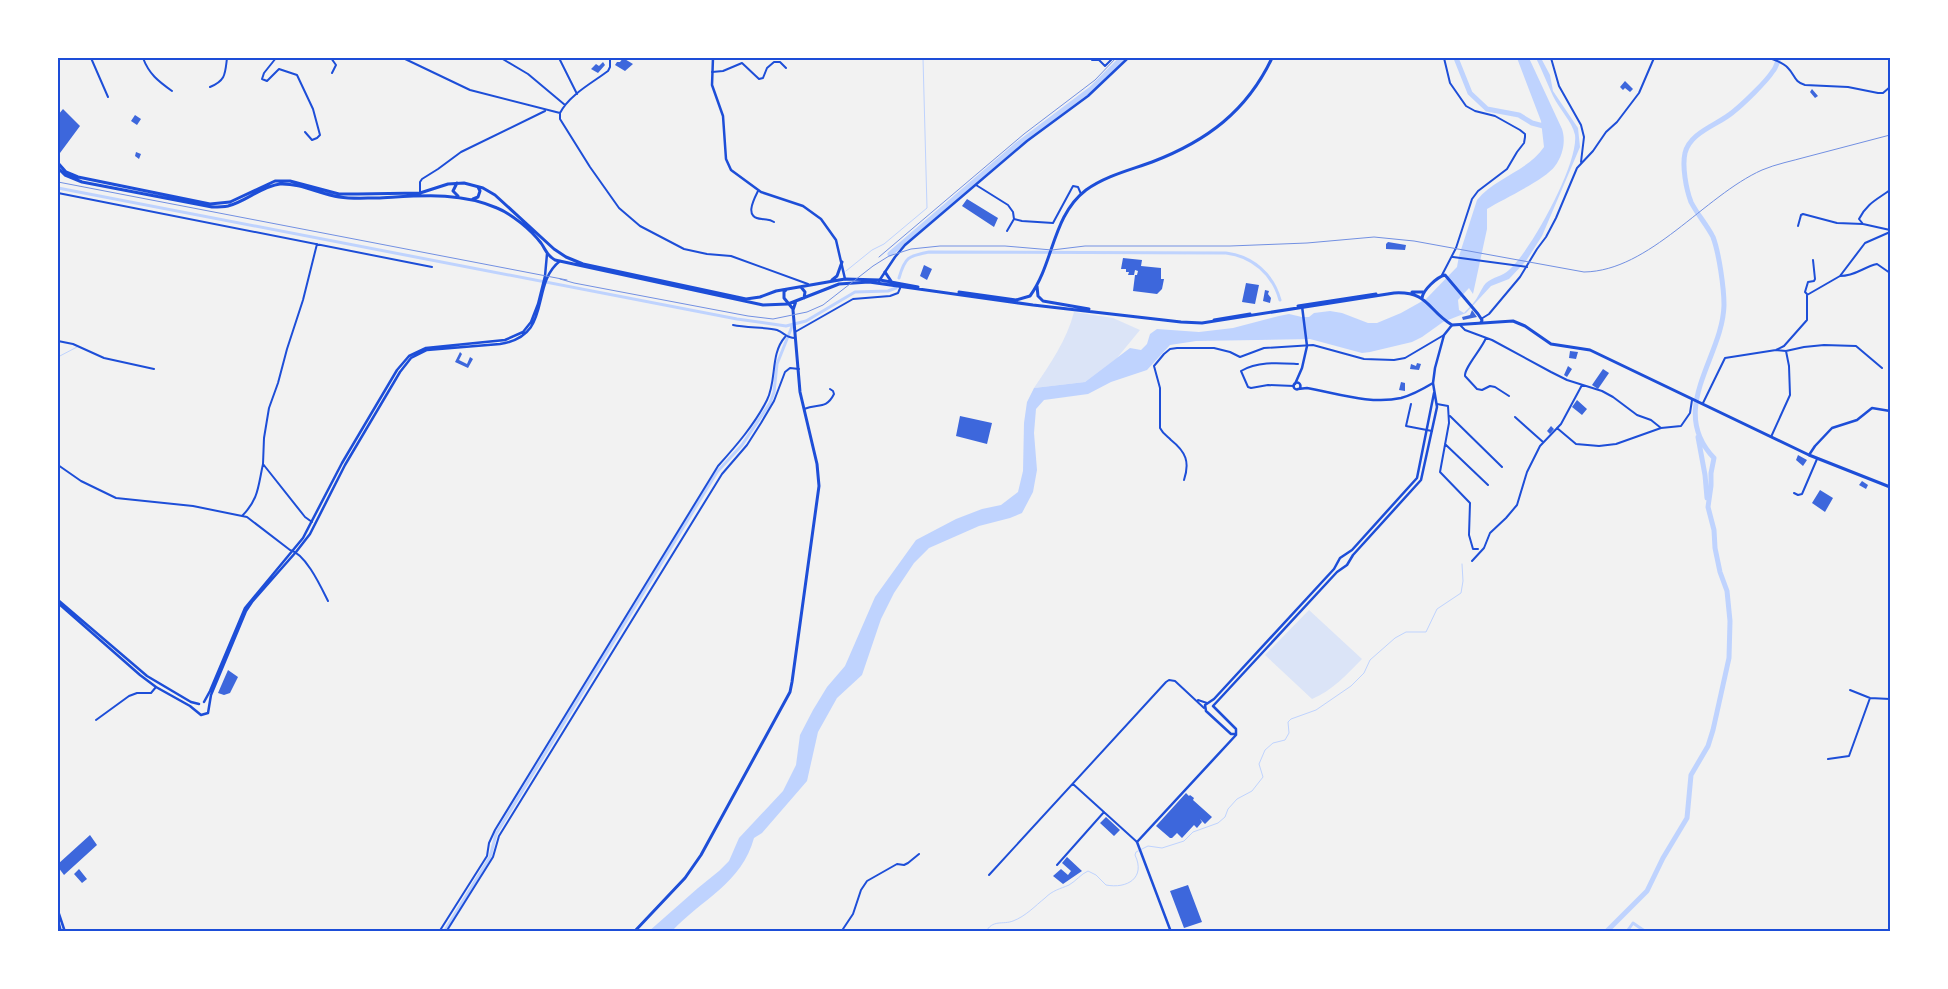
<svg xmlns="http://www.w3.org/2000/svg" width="1948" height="989" font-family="Manrope,sans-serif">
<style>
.green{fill:#dbe4f7}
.water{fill:#bfd3fe}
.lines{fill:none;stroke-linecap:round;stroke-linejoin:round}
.stream{stroke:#bfd3fe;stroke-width:1}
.canal{stroke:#bfd3fe;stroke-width:3}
.river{stroke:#bfd3fe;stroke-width:5}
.building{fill:#3d67dc}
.minor{stroke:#1d4ed8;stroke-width:2}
.tertiary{stroke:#1d4ed8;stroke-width:2.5}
.secondary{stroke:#1d4ed8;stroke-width:2.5}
.primary{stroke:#1d4ed8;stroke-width:3}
.rail{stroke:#7290e2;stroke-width:1}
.neatline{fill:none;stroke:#1d4ed8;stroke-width:2}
</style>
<rect width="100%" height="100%" fill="#f2f2f2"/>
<path class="green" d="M1074 312 1113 318 1140 330 1117 358 1085 382 1034 388C1050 364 1067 340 1074 312Z
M1309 610 1362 659C1347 674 1332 691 1312 699L1265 655Z"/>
<path class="water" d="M1517 58H1529L1562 129C1566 141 1563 155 1555 166 1545 180 1503 199 1487 209V229L1473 294 1469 288 1458 300 1459 310 1464 313C1469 308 1475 302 1478 296 1481 291 1483 286 1486 283 1493 277 1503 276 1509 270 1531 251 1579 163 1575 135 1572 121 1559 109 1553 96 1547 83 1542 70 1536 58H1541L1550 75 1553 91 1578 128 1580 147 1542 236 1526 261 1509 279 1491 286 1466 313 1443 322 1422 337 1412 342 1370 352 1362 353 1310 339 1196 341 1170 345 1147 370 1111 382 1088 394 1044 400 1036 409 1034 433 1037 470 1033 492 1022 513 1010 518 979 526 929 548 914 563 894 593 881 619 862 675 837 698 818 732 807 781 762 833 754 838C742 883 702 899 672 931L648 932 698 888 719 871 729 861 739 838 783 791 796 765 800 735 813 710 827 687 845 666 875 597 916 540 956 519 982 509 1001 505 1018 492 1023 471 1024 423 1027 402 1034 388 1085 382 1130 348 1141 350 1147 344 1150 334 1157 329 1199 332 1233 328 1279 316 1289 314 1302 317H1309L1314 313 1330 311 1342 313 1368 323H1377L1401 313 1426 299 1457 267 1459 256 1477 200C1496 177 1528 171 1544 147L1541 121Z"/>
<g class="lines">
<path class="stream" d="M58 188 269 229
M846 271 872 250 884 244 927 208 923 58
M58 357 77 347
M986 932C992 919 1003 925 1013 921 1026 916 1035 906 1045 898 1053 890 1060 889 1069 885 1076 881 1081 874 1088 871L1096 875 1106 885C1127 889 1146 878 1135 855L1136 852 1148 846 1162 848 1184 841 1193 832 1218 823 1225 817 1228 809 1237 799 1252 791 1263 777 1259 764 1265 750 1273 743 1285 740 1289 733 1288 722 1291 719 1316 710 1351 686 1364 673 1370 660 1395 638 1406 632H1426L1437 609 1461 593 1463 581 1462 564"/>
<path class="canal" d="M58 188 737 319 786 326 806 321 855 292 888 291 896 288
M899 278C905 257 908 256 929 252L1226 253C1252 256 1273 274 1280 300
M444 932 490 857 496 834 717 472 742 445 770 403 774 392 777 364 793 324
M1630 932 1628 930 1633 923 1646 932"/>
<path class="river" d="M1456 58 1470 93 1487 109 1519 115 1532 123 1547 127
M890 254 1018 144 1091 89 1122 58
M1698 437 1705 475 1707 498
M1606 932 1647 891 1663 858 1687 818 1691 775 1708 746 1713 730 1729 658 1730 621 1727 591 1720 572 1715 548 1714 530 1708 507 1711 486V473L1714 458C1667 409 1723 357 1724 305 1724 288 1719 253 1713 237 1707 225 1697 214 1691 202 1686 189 1682 166 1685 153 1690 132 1718 125 1733 112 1743 104 1766 82 1773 71 1776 68 1777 62 1779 58"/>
</g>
<path class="building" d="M623 58 633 64 625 71 615 65 617 62H620Z
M603 62 605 65 598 73 591 69 596 64 599 66Z
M1625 81 1633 89 1630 92 1625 88 1623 90 1620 87Z
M1812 89 1818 96 1815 98 1810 92Z
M63 109 80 126 60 153 58 152V115Z
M135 115 141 119 137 125 131 121Z
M136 152 141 154 139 159 135 156Z
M967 199 998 218 994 227 962 206Z
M1388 242 1406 245 1405 250 1386 249V244Z
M1123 258 1142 260 1141 266 1161 268V279H1164L1162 289 1157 294 1133 291 1135 275H1137L1138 271 1135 270 1134 275H1128L1129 272H1126V269H1121Z
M924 265 932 269 927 280 920 276Z
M1246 283 1259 285 1255 304 1242 302Z
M1265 290 1269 291 1268 294 1271 298 1270 303 1263 301Z
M1472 310 1477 317 1463 320 1462 317 1470 315Z
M1570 351 1578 352 1576 359 1569 358Z
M460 352 462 354 459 360 467 364 470 357 473 359 468 368 455 362Z
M1417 363 1421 364 1419 370 1410 369 1411 364 1416 366Z
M1568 366 1572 369 1567 377 1564 375Z
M1603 369 1609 373 1598 389 1592 385Z
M1401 382 1405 383V391L1399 390Z
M1577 400 1587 409 1582 415 1572 407Z
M960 416 992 423 987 444 956 436Z
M1551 426 1554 429 1550 434 1547 431Z
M1798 455 1807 460 1803 466 1796 460Z
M1862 481 1868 485 1866 489 1859 485Z
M1820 490 1833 498 1825 512 1812 503Z
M228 670 238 677 230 693 224 695 218 693Z
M1186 793 1189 796 1190 795 1194 798 1193 800 1212 817 1205 824 1200 819 1202 822 1197 828 1194 825 1182 838 1177 833 1172 838H1170L1156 826Z
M1106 817 1120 830 1114 836 1100 823Z
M90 835 97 845 64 875 58 867V864Z
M1067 857 1082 871 1063 884 1053 876 1061 869 1068 875 1071 871 1062 863Z
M79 869 87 879 82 883 74 874Z
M1188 885 1202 922 1184 928 1170 891Z"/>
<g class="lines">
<path class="minor" d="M91 58 108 97
M143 58C149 74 158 81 172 91
M276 58 264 73 262 79 267 81 279 69 297 75 313 109 320 135 317 138 312 140 305 132
M331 58 336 65 332 73
M403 58 470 90 560 113
M501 58 528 74 565 105
M559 58 577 94
M1092 58V60H1099L1105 66 1113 58
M1551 58 1559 86 1581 125 1584 137 1581 162
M1770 58C1776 61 1783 62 1788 68 1795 75 1794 82 1805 85L1848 87 1878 93H1883L1890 87
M712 72 723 71 742 63 759 79 763 78 767 68 774 62H780L786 68
M210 87C226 80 225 74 227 58
M560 113V119L590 167 619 208 640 226 684 249 707 254 731 256 808 284
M560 113C569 95 592 83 608 71L610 67V58
M976 185 1008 205 1013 212 1014 219 1007 231
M758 191C753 201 744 218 762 219 768 220 769 219 774 222
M420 192V182L422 179 438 169 461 152 545 111
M58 193 432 267
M1014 219 1022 221 1053 223 1073 186 1078 187 1081 194
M1863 224 1859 219C1867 203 1878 199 1890 190
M1798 226 1801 215 1803 214 1837 223 1863 224 1890 230
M1453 257 1527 267
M1442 275 1456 248 1472 199 1478 191 1507 169 1517 152 1524 143 1525 137V134L1520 130 1495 116 1475 111 1466 106 1450 83 1444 58
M1840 276C1856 276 1863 267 1877 264L1890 273
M1807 294 1805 292 1808 282 1814 281 1815 279 1813 260
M1481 319 1489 314 1520 277 1537 249 1546 237 1556 218 1577 168 1593 151 1606 132 1617 122 1639 93 1654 58
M733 325C746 328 768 327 777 330 785 333 786 338 795 338
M1460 325 1465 330 1492 340 1551 372 1567 380 1602 391 1613 397 1637 415 1651 420 1661 428 1681 426 1690 413 1692 400
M795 332 853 299 890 296 898 293 901 286
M1486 338C1481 350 1464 368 1465 376L1477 389 1482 390 1490 386 1495 387 1509 396
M58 341 73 344 104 358 154 369
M1776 350 1786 351 1804 347 1824 345 1856 346 1882 368
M1294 386 1268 385 1251 388 1248 387 1241 371C1258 361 1279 363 1298 364
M1703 403 1725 358 1776 350 1784 346 1807 320V295L1840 276 1865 243 1890 232
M1411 404 1406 426 1432 431
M1437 404 1448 406 1449 423 1440 472 1470 503 1469 535 1473 549H1478
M804 409C818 403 826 410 834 394L833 391 830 389
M1450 416 1502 467
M1515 417 1543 442
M1557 428 1576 444 1599 446 1616 444 1661 428
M1771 437 1790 395 1789 366 1786 351
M1445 444 1488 485
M58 465 81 481 116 498 193 506 247 517 290 550C306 554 321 587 328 601
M1184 480C1190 462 1186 452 1171 440 1167 436 1163 434 1160 428V388L1154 366 1164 354 1170 349 1177 348H1214L1230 352 1240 357 1264 348 1313 345 1364 359 1394 360 1405 358 1444 335
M1794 493 1798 495 1802 494 1817 459
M242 516C259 499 258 486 263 464
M312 522 305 517 263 464 264 438 269 408 278 383 287 349 303 300 317 244
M1472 561 1484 548 1490 533 1506 518 1517 505 1527 472 1540 446 1561 424 1582 385
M1850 690 1870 698 1890 699V716
M1198 700 1207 703
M96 720 129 696 137 693H151L156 687
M1828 759 1849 756 1870 698
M1073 784 1137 842
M1057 865 1104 812
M989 875 1166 682 1169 680 1175 681 1204 708
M439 932 487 856 489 843 495 830 718 466C736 446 755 424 767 400 777 380 770 354 785 337
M446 932 493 857 499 836 722 474 747 445 761 423 774 401 785 372 790 368 799 369
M841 932 853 914 861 890 867 881 897 864 904 865 908 863 919 854"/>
<path class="tertiary" d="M713 58 712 85 723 116 726 159 731 170 761 192 803 206 821 219 836 240 845 279
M879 281 895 257 905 245 1027 141 1088 96 1128 58
M1293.5 386a3.5 3.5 0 1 1 7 0a3.5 3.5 0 1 1-7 0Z
M1295 384 1302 368 1307 346 1302 306
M1298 389 1307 388C1336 393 1371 405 1401 398 1412 395 1423 389 1433 383
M1809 455 1815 446 1832 428 1857 420 1872 408 1890 411
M58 600 147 676 191 702 199 704
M58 603 140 675 156 687 190 706 201 715 208 713 211 695 246 611 252 602 296 552 310 534 345 465 400 372 411 358 427 350 500 344C554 336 529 285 560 261
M204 702 210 691 245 608 303 538 342 463 397 370 409 356 426 348 505 340 523 332 531 322 538 304 545 276 547 254
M1235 734H1231L1206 711 1205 705 1214 699 1334 569 1340 558 1352 550 1417 478 1434 393
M1171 932 1137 842 1236 735V729L1213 706 1337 572 1347 565 1353 555 1421 480 1437 407 1433 383 1435 368 1444 335 1452 325"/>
<path class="secondary" d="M58 911 65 932
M58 920 61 932"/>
<path class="primary" d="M58 163 66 172 78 177 210 204 230 202 275 181H290L339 194H358L420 193 448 184 464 183 483 188 495 195 554 249 566 257 583 264 746 299 760 297 776 291 845 279 880 280 918 287
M58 168 65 175 82 182 212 207C217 207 223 207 228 206 245 202 262 186 280 184 300 183 320 194 339 197 352 199 365 198 377 198 418 196 458 191 497 208 512 214 531 230 541 243 546 250 547 256 555 260L763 305 788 304 839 284 869 282 1033 305 1181 322 1202 323 1394 293C1429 291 1427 310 1452 325L1513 321 1525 326 1551 344 1590 350 1809 455 1890 487
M457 183 453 191 458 196
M473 199 478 197 480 191 478 187
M885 272 891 281
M832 280 837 276 842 262
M1037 286 1038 296 1043 301 1089 309
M801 287 805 292 804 298
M786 290 784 292V298L793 309
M959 292 1016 300 1030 296C1054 263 1052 216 1086 190 1105 176 1130 170 1152 162 1207 141 1247 111 1272 58
M1412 292H1423
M1422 298C1423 290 1437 277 1445 275L1478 314 1482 320 1481 323
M1298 306 1376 294
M1214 320 1250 314
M634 932 685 878 701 855 790 692 792 682 819 486 817 464 800 392 793 310 796 301"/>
<path class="rail" d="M58 182 567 280
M879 257 1024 134 1095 80 1116 58
M560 279 574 283 748 316 773 319 807 312 823 305 873 266 889 256 911 249 940 246H1005L1052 250 1085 246H1230L1307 243 1374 237 1414 241 1584 272C1650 271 1704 196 1762 170 1776 164 1792 161 1806 157 1834 150 1862 142 1890 135"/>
</g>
<rect width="1948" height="989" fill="none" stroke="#ffffff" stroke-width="118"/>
<rect x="59" y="59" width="1830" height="871" class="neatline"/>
</svg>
